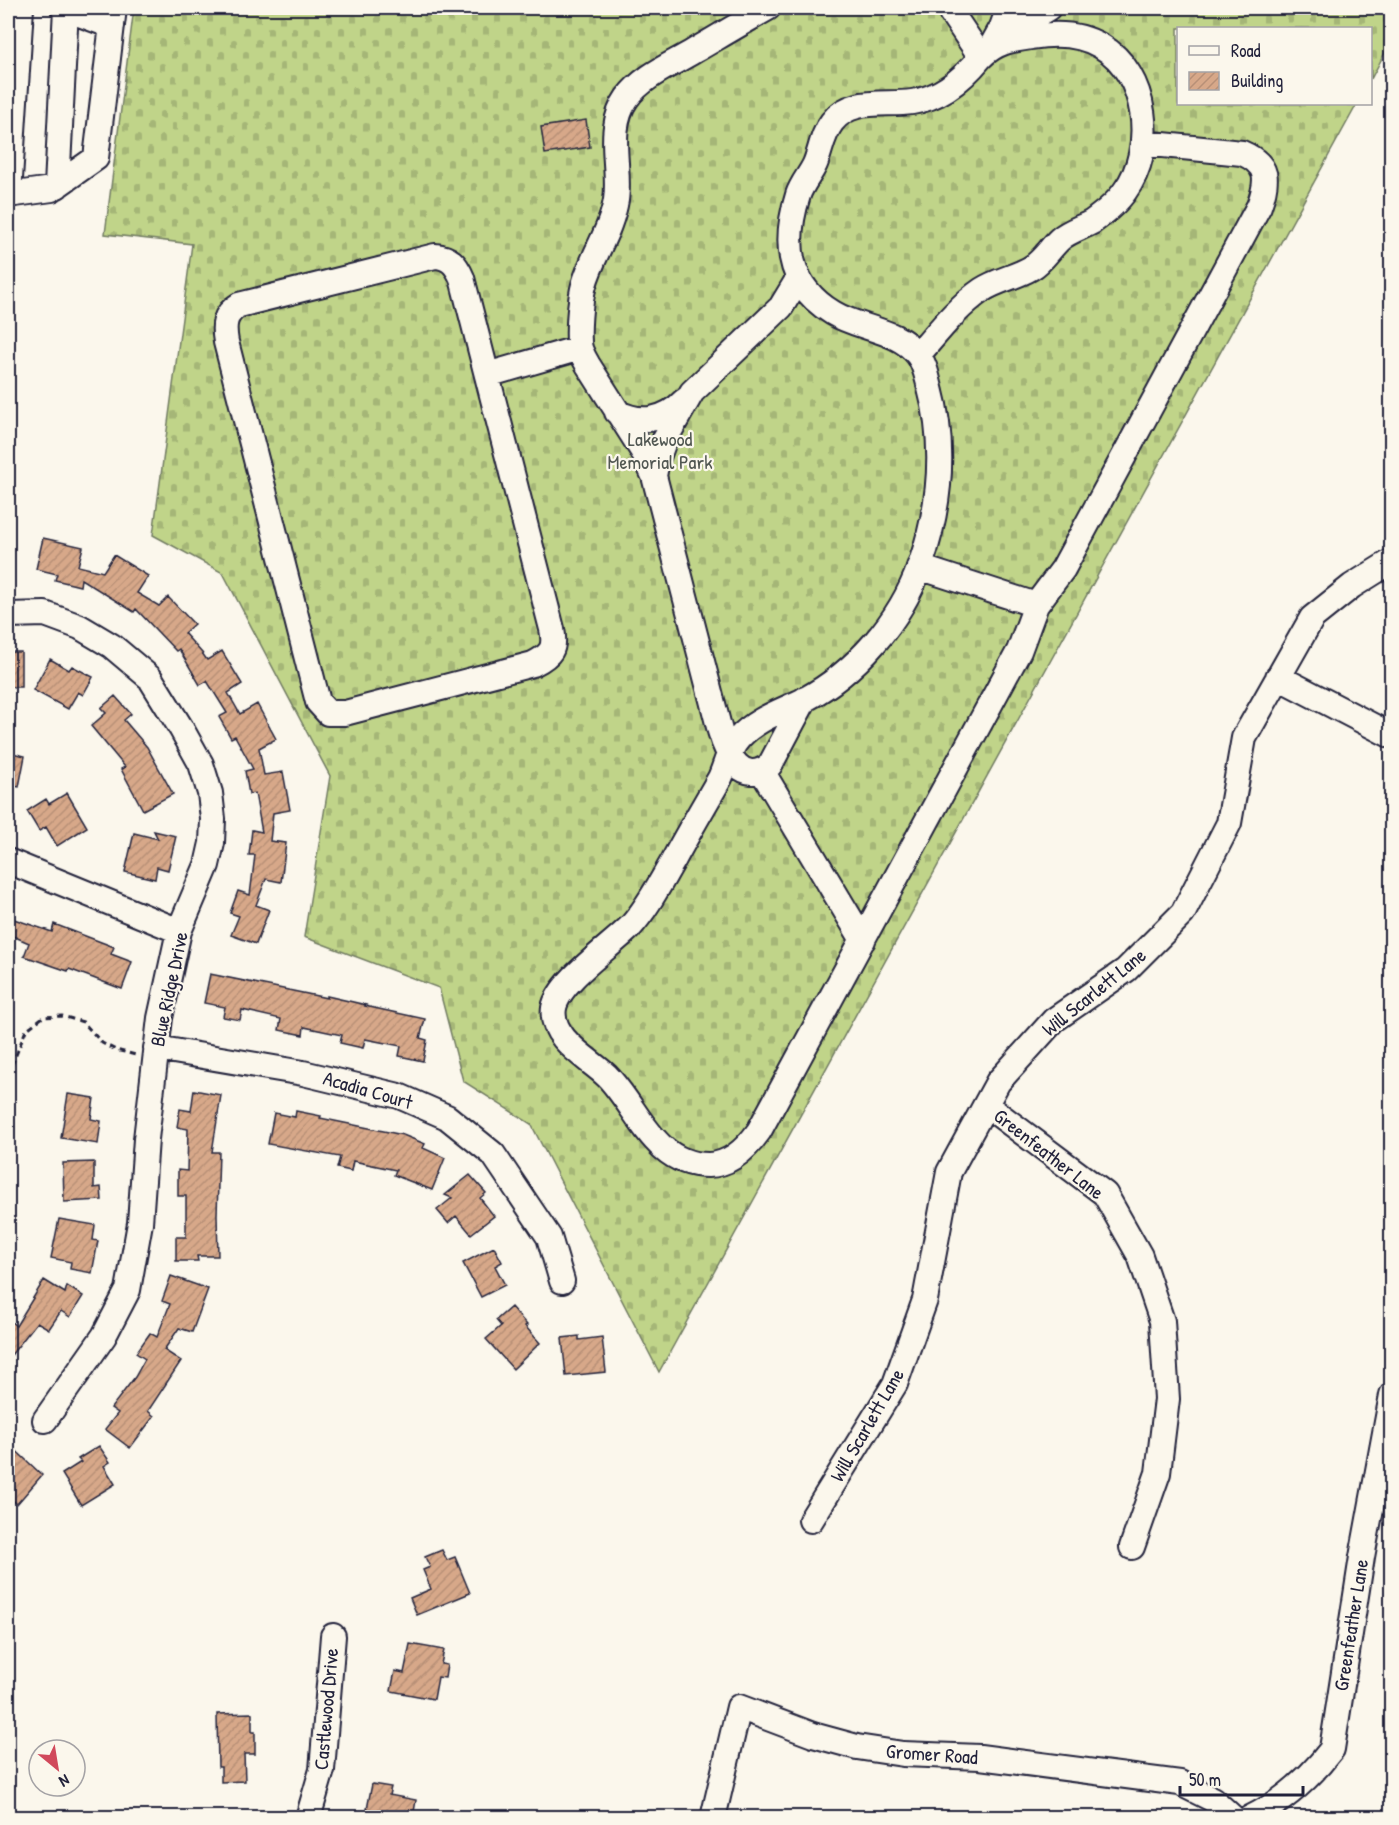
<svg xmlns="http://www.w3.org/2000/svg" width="1399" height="1825" font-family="'Patrick Hand',sans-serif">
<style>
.cemetery{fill:url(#cemetery-stones);stroke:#717b62;stroke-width:1.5}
.building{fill:url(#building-hatch);stroke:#22223b;stroke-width:1.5}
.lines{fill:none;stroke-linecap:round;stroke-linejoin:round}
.minor-casing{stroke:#22223b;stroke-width:28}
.path{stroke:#22223b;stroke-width:3;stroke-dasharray:6 4.5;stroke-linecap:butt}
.minor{stroke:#fbf7ec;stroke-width:24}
.labels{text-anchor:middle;stroke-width:4.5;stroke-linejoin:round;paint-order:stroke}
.park-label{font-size:20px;fill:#515752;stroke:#fbf7ec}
.street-label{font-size:20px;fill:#22223b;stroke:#fbf7ec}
</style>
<defs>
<pattern id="cemetery-stones" width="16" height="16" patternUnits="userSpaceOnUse" patternTransform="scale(1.5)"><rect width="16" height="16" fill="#c0d489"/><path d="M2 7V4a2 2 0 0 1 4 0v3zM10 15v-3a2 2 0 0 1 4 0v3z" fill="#a5b677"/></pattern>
<pattern id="building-hatch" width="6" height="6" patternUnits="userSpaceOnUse" patternTransform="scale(1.5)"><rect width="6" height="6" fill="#d7a889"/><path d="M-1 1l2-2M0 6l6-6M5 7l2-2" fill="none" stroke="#b89077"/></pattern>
</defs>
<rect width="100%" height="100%" fill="#fbf7ec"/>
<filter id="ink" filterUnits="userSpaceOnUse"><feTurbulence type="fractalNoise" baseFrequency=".0167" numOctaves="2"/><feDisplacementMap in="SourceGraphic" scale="12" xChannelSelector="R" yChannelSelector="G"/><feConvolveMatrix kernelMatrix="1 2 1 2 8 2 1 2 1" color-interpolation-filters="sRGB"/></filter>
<g filter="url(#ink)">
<path class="cemetery" d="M134 8H1391V41L1371 79 1370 28H1178V104H1357L659 1372 531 1124 463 1081 439 988 304 937 330 776 223 573 153 535 192 244 105 234Z"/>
<path class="building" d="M586 120 590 147 545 154 541 127Z
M43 538 83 547 78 566 103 572 114 555 148 576 137 593 159 606 168 597 194 624 184 633 202 653 207 660 222 651 242 684 228 693 240 714 257 704 276 739 259 748 264 775 283 772 290 810 273 813 270 841 286 843 281 882 266 879 256 905 269 910 256 944 231 935 239 916 230 913 238 891 250 895 255 855H249L252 830 262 832 255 793 249 794 245 771 253 769 235 736 231 738 219 717 227 713 207 681 200 685 179 649 176 651 136 609 134 612 81 579 80 586 55 580 57 574 36 569Z
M8 652H21V687H8Z
M50 659 69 670 72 666 93 677 83 695 78 692 68 709 33 690Z
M115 696 131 714 124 720 147 747 173 794 143 810 121 769 125 767 91 726 106 713 101 708Z
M8 752 25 756 19 787 8 785Z
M67 793 87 827 57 846 46 827 39 831 27 811 46 799 49 804Z
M154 831 176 836 168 870 157 867 155 879 125 872 134 833 158 839Z
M8 917 52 932 54 924 114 947 111 954 132 962 122 989 69 969 68 971 24 956 29 943 8 934Z
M210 974 327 998V996L366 1005 365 1006 425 1019 420 1038 427 1040 423 1061 399 1056 401 1046 365 1039 363 1048 340 1043 342 1035 304 1027 303 1035 279 1030 281 1019 242 1010 240 1020 223 1017 225 1007 204 1003Z
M194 1090 221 1095 212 1152H219L217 1215 218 1256H197L198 1261H176V1237H186V1196H178V1170L187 1171 188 1129 177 1127 180 1109 191 1111Z
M68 1094 94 1098 91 1119 101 1121 98 1144 61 1138Z
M296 1111 321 1116 320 1118 403 1135 425 1144 423 1148 445 1158 432 1190 394 1175 396 1170 353 1161 351 1171 337 1168 340 1157 268 1144 274 1113 295 1117Z
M94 1162V1188L101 1187 102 1200 64 1202 63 1163Z
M470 1175 486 1193 480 1198 494 1216 471 1234 456 1216 448 1223 437 1210 452 1198 445 1195Z
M59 1219 95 1225 93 1240 98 1241 92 1273 70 1269 71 1262 51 1258Z
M494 1247 502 1262 495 1266 505 1285 481 1297 463 1263Z
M171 1276 208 1289 192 1332 179 1328 164 1350 181 1361 148 1411 154 1416 130 1448 105 1429 118 1413 111 1408 135 1377 145 1359 136 1353 150 1333 157 1337 170 1304 162 1301Z
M44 1280 65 1293 67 1286 83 1296 70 1317 61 1311 49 1329 37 1322 8 1359V1319L16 1326Z
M511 1307 527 1325 525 1326 540 1343 513 1369 486 1339 501 1326 496 1320Z
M579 1336V1340L602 1337 606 1372 566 1376 562 1338Z
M8 1443 42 1475 17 1504 8 1496Z
M99 1446 110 1462 104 1466 115 1484 81 1505 62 1474 81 1462 78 1459Z
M442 1550 447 1560 455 1557 470 1593 417 1615 410 1598 431 1589 423 1570 430 1567 425 1557Z
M410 1644 444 1650 441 1664 447 1665 445 1678 438 1677 434 1699 391 1691 395 1671 404 1673Z
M252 1713V1732H255V1754H244L245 1781 221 1782V1767H218L217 1714Z
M372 1784 391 1787 389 1795 416 1800 413 1818H378L379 1812 367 1809Z"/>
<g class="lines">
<g class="minor-casing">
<path id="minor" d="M63 8 112 26
M768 8C743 22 718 37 694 51 671 65 643 76 627 98 605 129 621 167 616 200 611 231 592 256 584 285 580 299 577 335 580 349 582 354 585 360 588 365L642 450 654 476 720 731C727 755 742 786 770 765L805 699
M1005 41 1032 18 1048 8
M992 45 1002 27 1009 8
M981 57C963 79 941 98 912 102 884 106 851 97 832 122 822 135 821 150 815 164 810 175 802 183 798 195 783 243 787 285 833 313 859 329 898 329 918 355 925 364 927 377 930 388 946 447 940 508 920 566 900 622 856 672 804 700 782 711 756 719 739 738 729 748 726 765 720 778 704 806 688 833 673 861 660 883 648 907 631 926 612 946 559 981 554 1008 549 1038 588 1058 607 1076 639 1109 654 1165 708 1165 730 1165 747 1148 759 1131L1019 651 1036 605 1063 569 1259 206C1268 181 1270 165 1242 153L1143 143
M57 186 66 8
M9 194 21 8
M8 195 52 189 96 158 114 8
M435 256C450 257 456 264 462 278L552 629C556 649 551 655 533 664L345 713H328L318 702 226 342C223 325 224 314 239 305Z
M918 355C938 332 957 307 982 290 997 280 1016 277 1031 268 1043 261 1050 248 1060 239 1069 231 1081 228 1092 222 1103 214 1117 203 1125 191 1156 149 1148 73 1101 46 1080 33 1054 33 1031 37 1010 40 996 42 981 57L948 8
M487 375 580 348
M617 412C641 425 666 420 684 401
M654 476 657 460 664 441 692 392 781 307 798 279
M919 567 1036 605
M8 615 45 614 80 627 112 646 150 678 181 728 201 764 210 793 213 819 212 843 207 865 179 931 160 1018 146 1139 140 1223 128 1290 104 1336 45 1420
M1278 677 1392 736
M762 771 863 940
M8 861 179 931
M156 1048 303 1073 399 1096 447 1117 493 1154 549 1237 562 1281
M986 1105 1105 1194 1140 1256 1162 1321 1167 1399 1158 1473 1132 1547
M811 1520 895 1384 925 1300 949 1172 998 1082 1054 1020 1126 970 1183 913 1229 823 1244 738 1312 618 1352 586 1392 561
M308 1818 322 1770 333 1636
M713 1818 739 1707 813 1735 857 1747 903 1754 980 1757 1180 1783 1212 1799 1233 1818
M1250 1818C1283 1802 1309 1779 1332 1749L1362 1557 1392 1395"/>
</g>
<path class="path" d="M8 1075 26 1030 43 1017 62 1016 83 1022 102 1043 116 1050 136 1055"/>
<use href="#minor" class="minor"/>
</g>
</g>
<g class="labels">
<g class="park-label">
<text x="660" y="446">Lakewood<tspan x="660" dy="23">Memorial Park</tspan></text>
</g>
<g class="street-label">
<text transform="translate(169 989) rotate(-78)" y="7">Blue Ridge Drive</text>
<text transform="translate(1094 992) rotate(-39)" y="7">Will Scarlett Lane</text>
<text transform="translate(368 1090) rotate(16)" y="7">Acadia Court</text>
<text transform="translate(1049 1154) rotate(38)" y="7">Greenfeather Lane</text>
<text transform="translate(867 1425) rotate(-60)" y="7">Will Scarlett Lane</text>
<text transform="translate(1351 1625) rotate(-81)" y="7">Greenfeather Lane</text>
<text transform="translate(326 1709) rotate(-85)" y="7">Castlewood Drive</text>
<text transform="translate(932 1754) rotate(4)" y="7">Gromer Road</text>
</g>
</g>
<rect width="1399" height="1825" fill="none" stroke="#fbf7ec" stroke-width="30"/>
<rect x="15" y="15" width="1369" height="1795" fill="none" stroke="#22223b" stroke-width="2" filter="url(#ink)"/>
<rect x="1177" y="27" width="195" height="78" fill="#fbf7ec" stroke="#a4a2a5" stroke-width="1.5"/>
<rect x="1189" y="46" width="30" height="9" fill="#fbf7ec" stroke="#a4a2a5" stroke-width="1.5"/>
<text x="1231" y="57" font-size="18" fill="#22223b">Road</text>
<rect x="1189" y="72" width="30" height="18" fill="url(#building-hatch)" stroke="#a4a2a5" stroke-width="1.5"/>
<text x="1231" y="87" font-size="18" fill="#22223b">Building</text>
<g transform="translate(57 1768) rotate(150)"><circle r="28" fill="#fbf7ec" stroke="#a4a2a5" stroke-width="1.5"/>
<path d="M0-4.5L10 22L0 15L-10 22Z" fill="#d1495b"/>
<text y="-9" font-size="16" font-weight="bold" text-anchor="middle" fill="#22223b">N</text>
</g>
<path d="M1180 1786v9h123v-9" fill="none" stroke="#22223b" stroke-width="3"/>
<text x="1189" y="1786" font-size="18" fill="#22223b" stroke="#fbf7ec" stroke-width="4.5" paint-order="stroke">50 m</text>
</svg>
